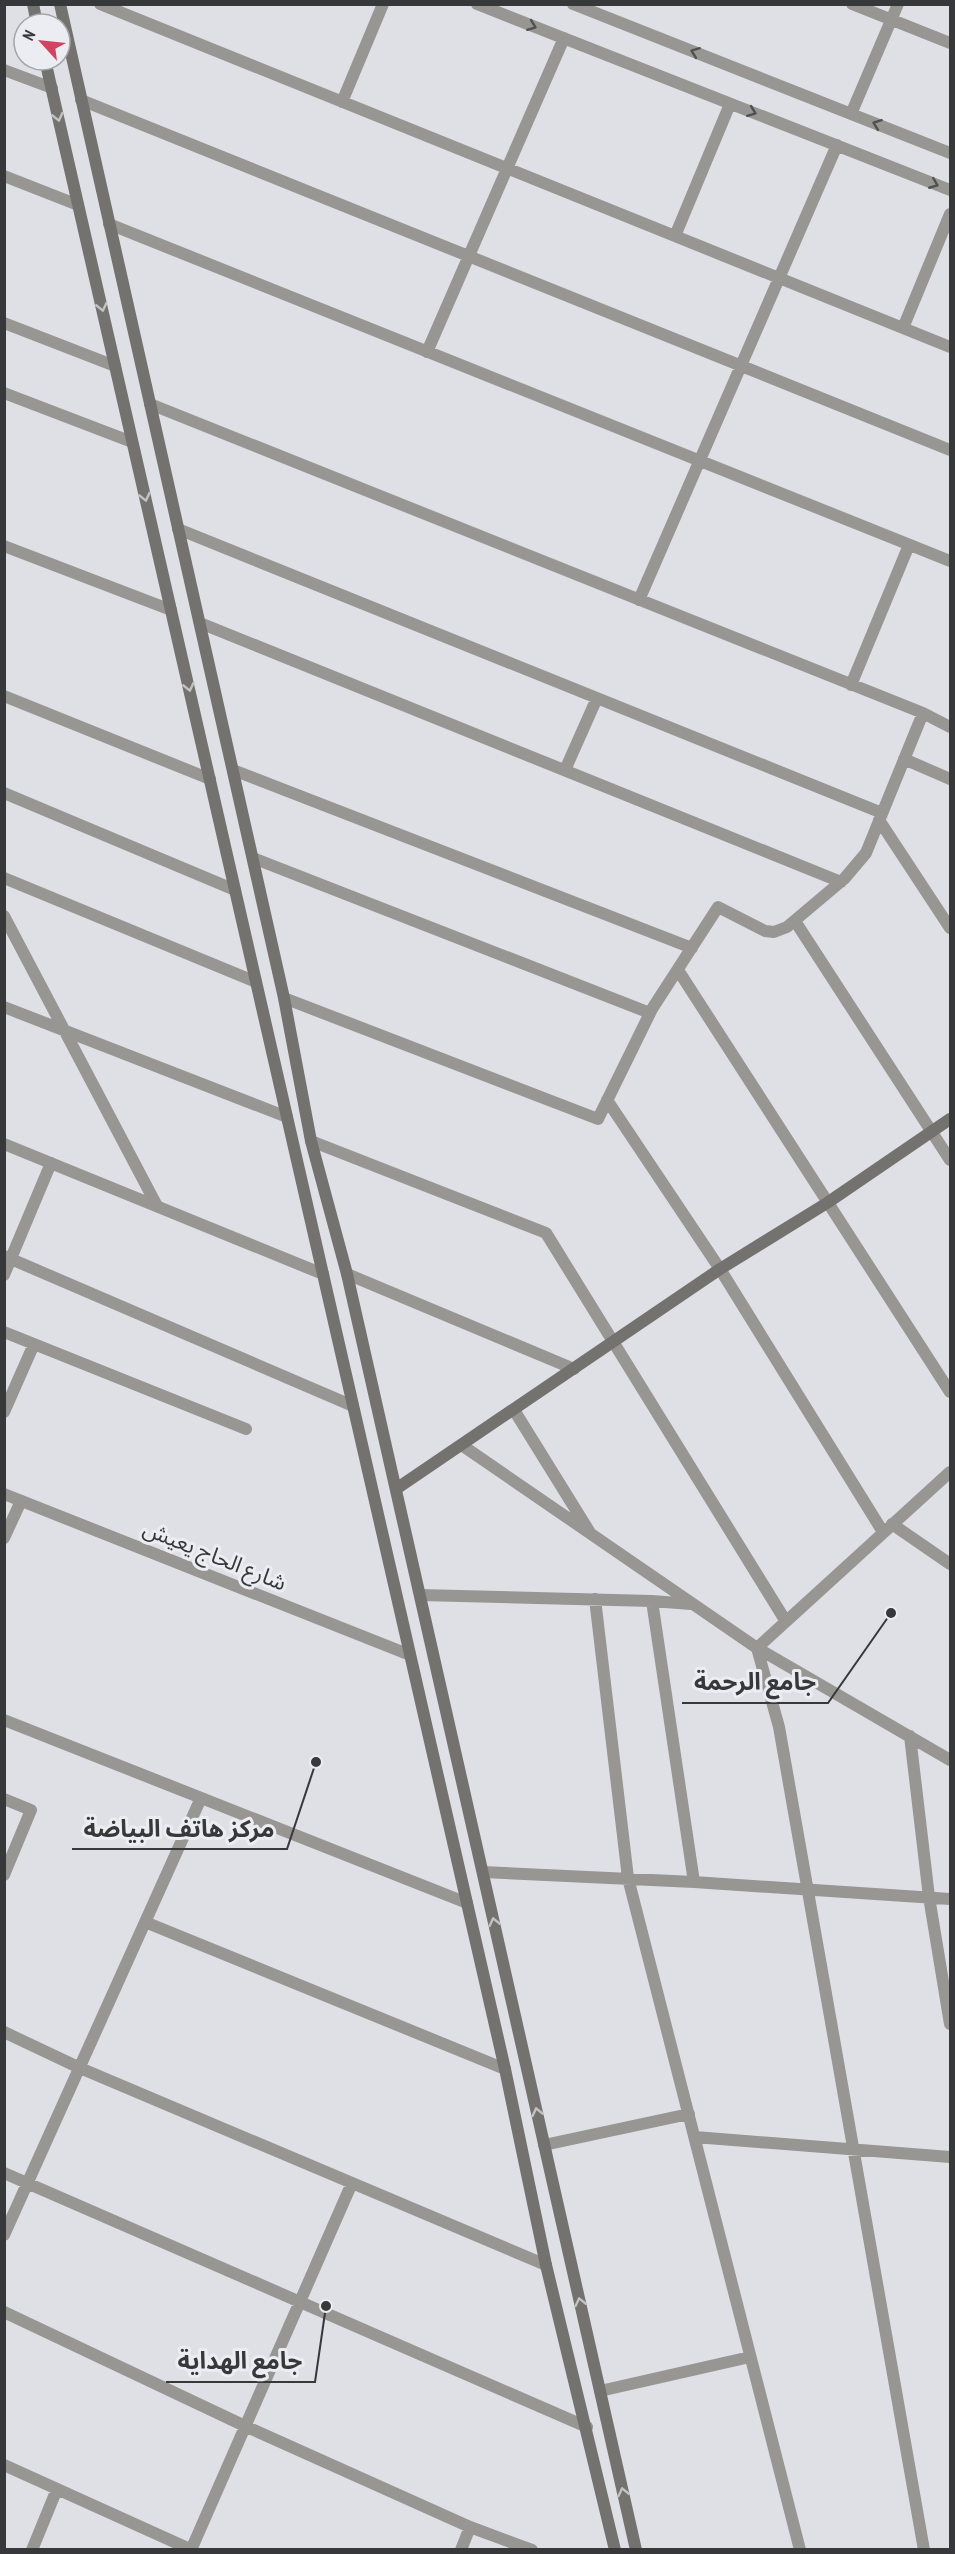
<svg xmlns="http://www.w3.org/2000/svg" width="955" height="2554" font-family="'PT Sans Narrow','Noto Sans Arabic',sans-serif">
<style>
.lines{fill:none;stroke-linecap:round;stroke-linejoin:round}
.service{stroke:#979693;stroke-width:12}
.minor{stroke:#979693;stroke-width:12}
.tertiary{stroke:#979693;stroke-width:12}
.secondary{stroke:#73726f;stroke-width:12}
.oneway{stroke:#4f5050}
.oneway2{stroke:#c2c2c5}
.labels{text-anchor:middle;stroke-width:6;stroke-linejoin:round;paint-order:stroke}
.street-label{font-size:22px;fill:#37383a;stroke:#ecedf3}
.leader{fill:none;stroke:#37383a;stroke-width:2}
.callout-dot{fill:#37383a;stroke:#ecedf3;stroke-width:2}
.callout-label{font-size:24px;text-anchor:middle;font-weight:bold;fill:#37383a;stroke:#ecedf3;stroke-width:6;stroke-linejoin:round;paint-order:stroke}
</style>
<rect width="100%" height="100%" fill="#dfe0e6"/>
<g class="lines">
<path class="service" d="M4 1538 21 1501"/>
<path class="minor" d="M100 4 950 347
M477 4 950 190
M573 4 950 153
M852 4 950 43
M4 70 52 88
M81 100 950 450
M342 102 383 4
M851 114 898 4
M4 176 78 205
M109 224 950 561
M675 236 730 104
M4 323 115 366
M903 328 950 214
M427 352 564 38
M4 393 132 442
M150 404 923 713 950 727
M178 529 882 813
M4 546 171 610
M639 600 837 145
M200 623 841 882
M851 685 909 545
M4 696 210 779
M904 759 950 779
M233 770 692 948
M565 770 597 698
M4 793 235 890
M879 820 950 928
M253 858 650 1013
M4 878 256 982
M4 916 156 1204
M795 921 950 1160
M678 970 950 1392
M284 998 598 1119 652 1009 718 907 765 931 774 932 787 927 844 879 866 853 923 713
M4 1007 287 1117
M607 1100 720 1269 883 1532
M311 1141 546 1233 785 1620
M4 1256 353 1406
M347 1274 574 1369
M4 1275 51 1163
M4 1332 246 1429
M514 1410 589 1531
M4 1412 34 1344
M463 1446 757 1648 950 1760
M4 1494 410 1655
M892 1524 950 1564
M420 1595 652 1601 691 1604
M595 1599 628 1878 800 2550
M652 1601 694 1882
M4 1720 467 1903
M910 1736 929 1897 950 2024
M4 1799 31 1810 4 1875
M483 1872 694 1882 950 1899
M145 1922 505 2069
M4 2032 80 2068 546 2265
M695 2137 950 2157
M544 2145 689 2114
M4 2173 587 2427
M4 2235 201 1798
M4 2312 247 2427 470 2527 532 2550
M600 2391 750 2357
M4 2465 192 2550
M32 2550 57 2489
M191 2550 352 2183
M461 2550 470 2527
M924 2550 779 1727 757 1648 950 1472"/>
<path class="tertiary" d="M4 1144 323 1274"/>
<path class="secondary" d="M33 4 37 24
M60 4 284 998 311 1141 347 1274 636 2550
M45 60 505 2069 546 2265 615 2550
M396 1489 720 1269 827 1203 950 1119"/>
</g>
<defs><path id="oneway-chevron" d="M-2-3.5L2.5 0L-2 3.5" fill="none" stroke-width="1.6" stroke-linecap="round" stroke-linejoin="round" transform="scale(1.5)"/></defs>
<g class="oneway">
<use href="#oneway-chevron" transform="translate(532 26) rotate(21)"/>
<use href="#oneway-chevron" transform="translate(695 52) rotate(-159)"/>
<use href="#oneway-chevron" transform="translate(752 112) rotate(21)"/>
<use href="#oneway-chevron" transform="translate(877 124) rotate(-159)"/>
<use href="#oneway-chevron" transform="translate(934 184) rotate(22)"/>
</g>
<g class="oneway2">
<use href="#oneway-chevron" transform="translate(58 117) rotate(77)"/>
<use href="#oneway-chevron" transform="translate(102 307) rotate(77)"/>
<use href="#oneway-chevron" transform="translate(145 497) rotate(77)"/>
<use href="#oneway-chevron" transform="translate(189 687) rotate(77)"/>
<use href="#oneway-chevron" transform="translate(494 1922) rotate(-103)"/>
<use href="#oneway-chevron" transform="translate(537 2112) rotate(-103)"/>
<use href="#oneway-chevron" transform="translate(580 2302) rotate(-103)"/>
<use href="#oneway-chevron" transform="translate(623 2492) rotate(-103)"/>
</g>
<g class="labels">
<g class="street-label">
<text transform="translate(215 1555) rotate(22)" y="8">شارع الحاج يعيش</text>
</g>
</g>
<path class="leader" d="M891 1613L828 1703H682M316 1762L287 1849H72M326 2306L315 2382H166"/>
<g class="callout-dot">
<circle cx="891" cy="1613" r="6"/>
<circle cx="316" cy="1762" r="6"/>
<circle cx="326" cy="2306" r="6"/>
</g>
<g class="callout-label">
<text x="755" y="1690">جامع الرحمة</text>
<text x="179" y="1837">مركز هاتف البياضة</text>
<text x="240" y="2369">جامع الهداية</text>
</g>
<rect width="955" height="2554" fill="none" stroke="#37383a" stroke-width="12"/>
<g transform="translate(42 42) rotate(297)"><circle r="28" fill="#ecedf3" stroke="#a4a5a9" stroke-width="1.5"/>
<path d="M0-4.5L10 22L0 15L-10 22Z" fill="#d24360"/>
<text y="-9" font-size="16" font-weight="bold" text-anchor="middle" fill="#37383a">N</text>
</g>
</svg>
